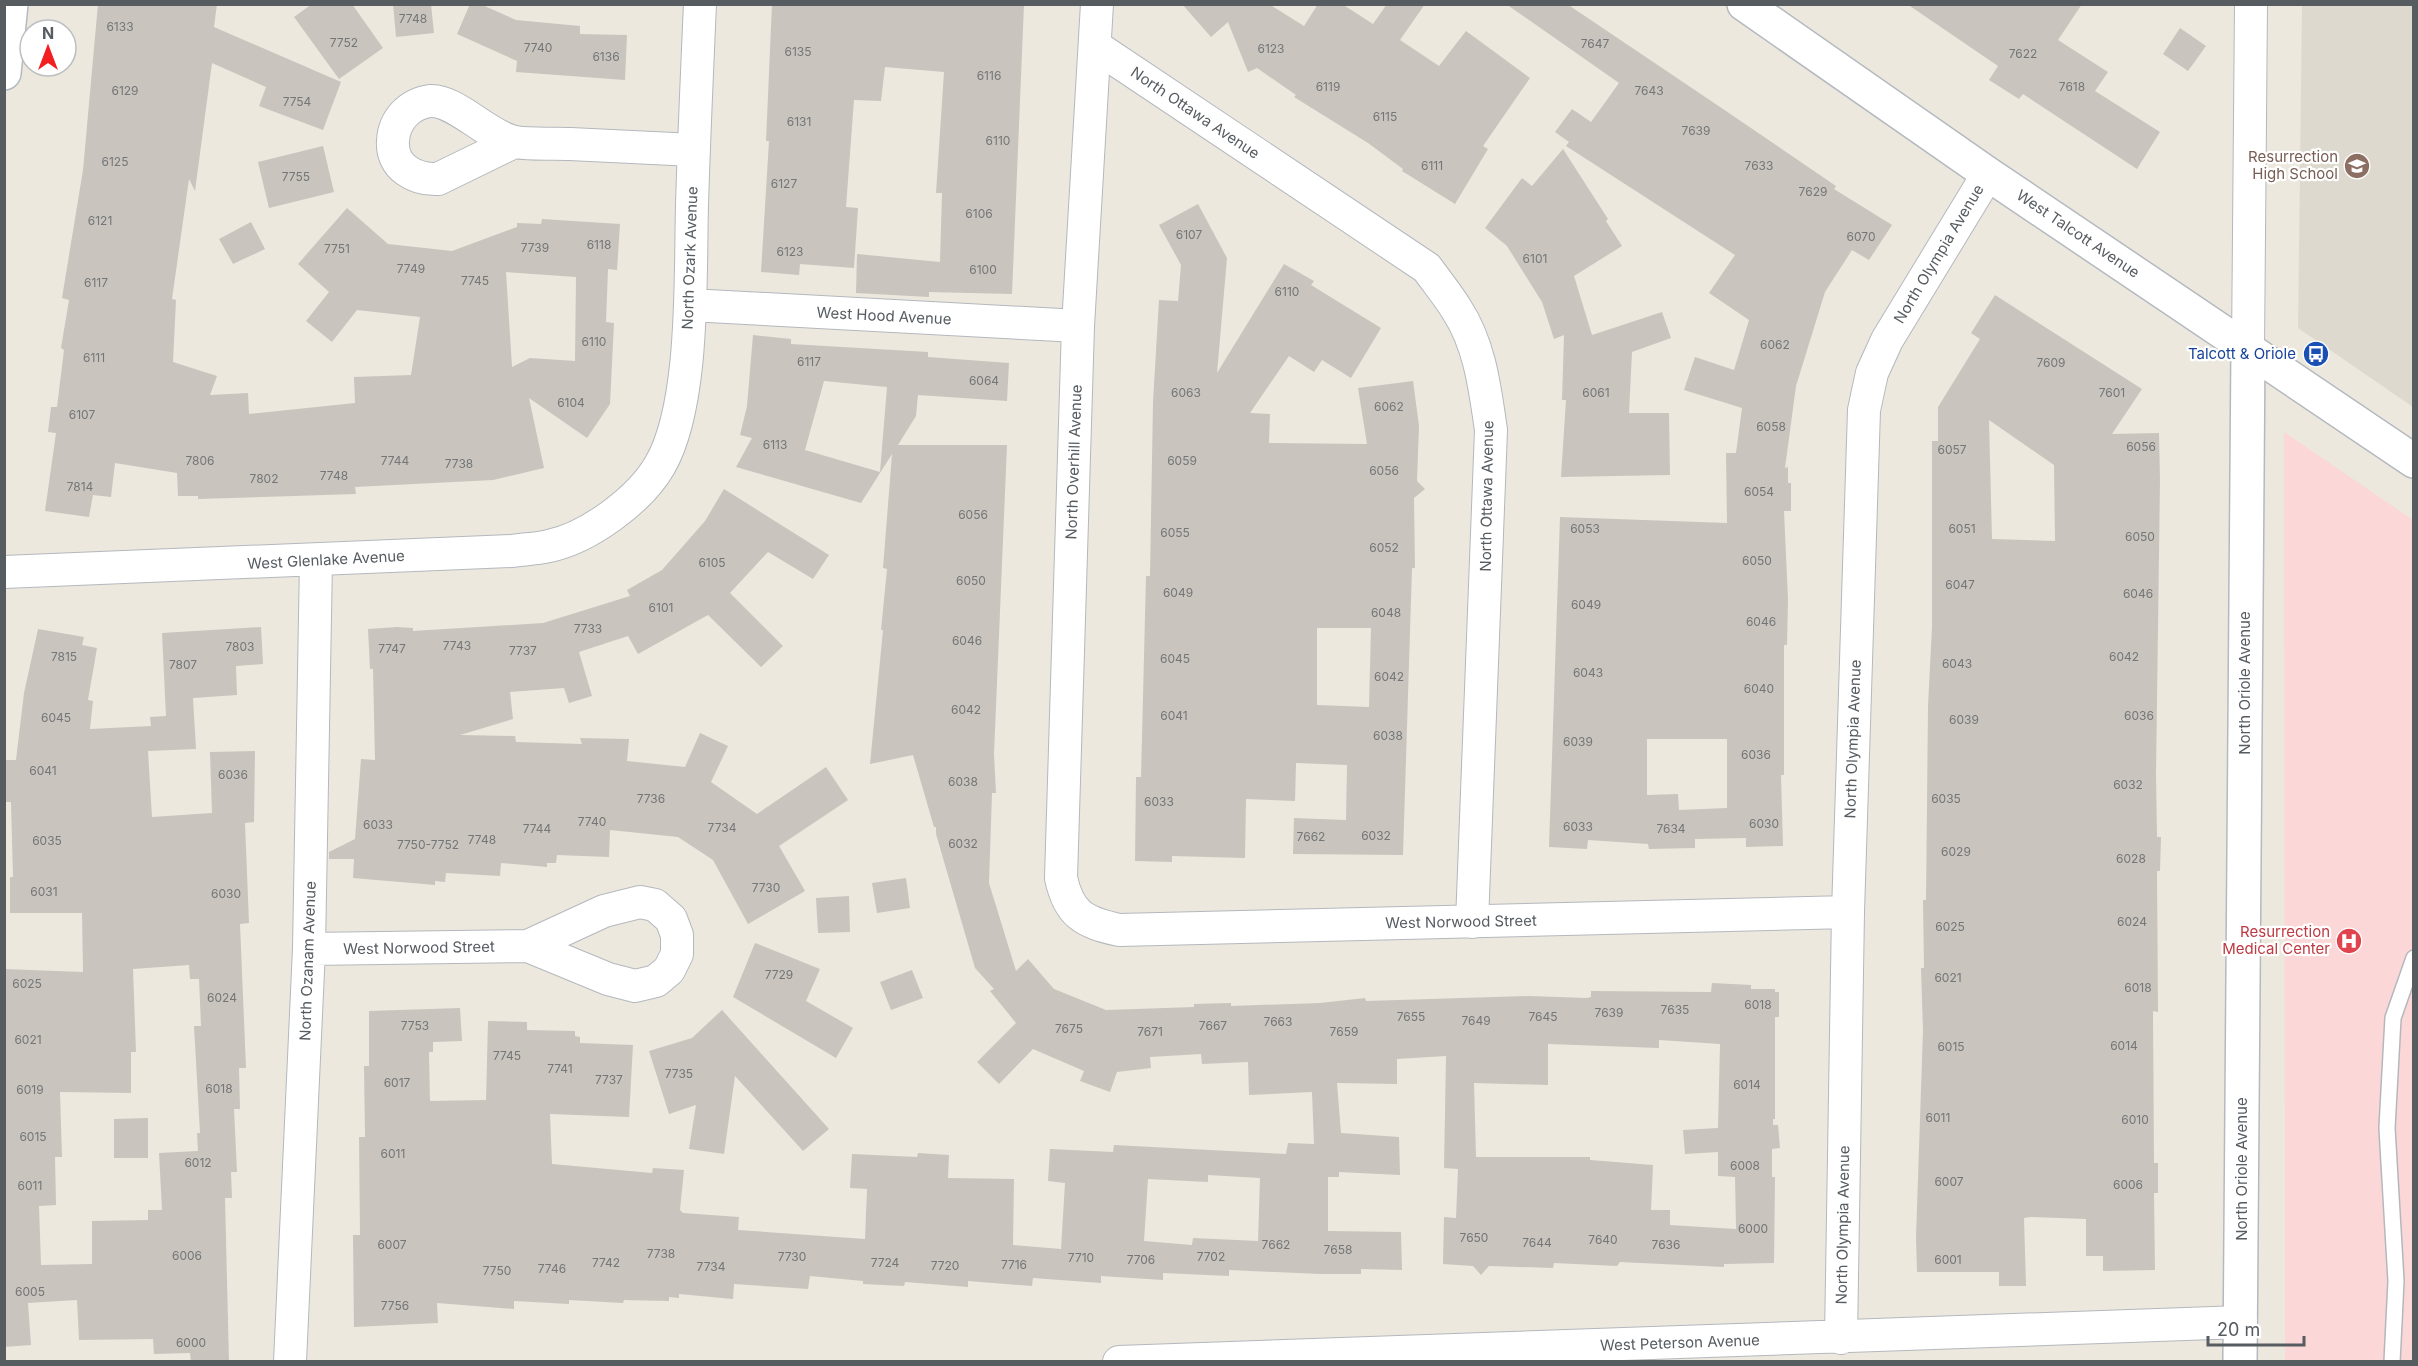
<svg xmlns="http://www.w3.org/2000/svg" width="2418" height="1366" font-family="Inter,sans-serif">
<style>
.education{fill:#ded9cf}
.medical{fill:#fcd7d7}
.building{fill:#c9c4bd;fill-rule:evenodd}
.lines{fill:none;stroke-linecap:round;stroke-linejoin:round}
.lane-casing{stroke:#b4b8bd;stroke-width:18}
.street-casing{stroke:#b4b8bd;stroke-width:34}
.secondary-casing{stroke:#b4b9bf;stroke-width:36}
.lane{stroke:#fff;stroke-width:15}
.street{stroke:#fff;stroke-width:32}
.secondary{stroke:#fff;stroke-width:33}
.labels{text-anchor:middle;stroke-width:4.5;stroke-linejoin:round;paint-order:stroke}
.number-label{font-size:12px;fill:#747678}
.street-label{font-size:15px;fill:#575c61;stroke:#fff}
.education-label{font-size:15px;fill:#785e54;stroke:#fff;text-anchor:end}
.transit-label{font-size:15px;fill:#164399;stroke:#fff;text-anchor:end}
.health-label{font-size:15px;fill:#be3a42;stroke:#fff;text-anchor:end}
</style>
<rect width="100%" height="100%" fill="#ece8de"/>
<path class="education" d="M2302 5H2413V407L2298 328Z"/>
<path class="medical" d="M2284 432 2413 520V1361H2285Z"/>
<path class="building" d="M98 4H217L214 27 341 82 323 130 259 106 266 87 212 63 195 191 189 179 172 299 176 300 173 362 217 376 210 395 248 393 249 414 355 403 354 377 411 375 420 317 357 310 332 342 306 321 329 292 298 264 347 208 388 244 452 251 517 227V223L541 224 542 219 620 224 617 270 608 269 606 322 614 323 610 404 587 438 529 398 544 468 493 480 355 487 356 494 198 499V496H178L177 473 115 463 111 497 93 495 89 517 45 511 56 433 48 432 51 407H57L64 350 61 348 69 300 62 298 83 170ZM506 272 576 277 575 361 530 358 512 367Z
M312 4H352L383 48 339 79 294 17Z
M393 4H431L434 33 396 37Z
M470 4H480L516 20 580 26V34L627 35 625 80 516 72 517 61 457 34Z
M772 4H1024L1012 294 929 292V297L856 293 857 254 940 262 942 193H936L944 72 885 67 881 101 854 100 846 207 858 208 854 268 800 264 799 275 761 272 769 141H766Z
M1182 4H1269L1304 26 1318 4H1342L1373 24 1387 4H1425L1400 40 1439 66 1466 31 1530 78 1483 146 1488 149 1455 204 1402 171 1403 169 1368 143 1294 97 1296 95 1257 68 1248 72 1228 22 1211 37Z
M1506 4H1567L1723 109 1836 186 1834 189 1892 225 1869 260 1852 250 1825 292 1796 386 1785 468 1788 467V483H1791V511H1784L1788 600 1787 645H1784V775H1781L1783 846 1746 847V838L1695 839V848L1649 849 1648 844 1588 840 1587 849 1549 847 1560 517 1727 523 1726 453H1736L1742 408 1684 390 1695 357 1734 370 1749 320 1709 293 1735 255 1566 146 1569 142 1555 132 1572 109 1591 122 1619 83ZM1647 739H1727V808L1679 810 1678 794 1647 795Z
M1907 4H2082L2058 40 2108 72 2095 91 2160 132 2137 169 2023 94 2019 99 1989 80 1998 66Z
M2180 28 2206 46 2188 71 2163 54Z
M323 146 334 192 269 208 258 162Z
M1563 149 1608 219 1606 221 1622 246 1574 276 1592 335 1662 312 1671 338 1632 352 1629 413H1669L1670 475 1561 477 1566 400H1562L1564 335 1554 339 1542 302 1507 246 1485 228 1522 178 1532 186Z
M1198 204 1227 258 1217 373 1284 264 1314 281 1311 285 1381 328 1351 378 1322 360 1314 372 1289 356 1250 413 1270 414 1269 443 1367 444 1358 388 1413 381 1419 426 1417 481 1425 489 1414 498 1415 568H1412L1403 855 1293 854 1294 818 1346 820 1347 765 1296 763 1295 801 1246 799 1245 858 1172 856V862L1135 861 1136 777H1141L1146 576H1150L1153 402 1159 300 1178 301 1181 265 1159 225ZM1317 628H1371L1369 707 1317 705Z
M251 222 265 249 233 264 219 239Z
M1995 295 2142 389 2112 434 2159 433 2160 480 2156 774 2157 837H2161L2160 871H2157L2158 1012 2153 1011 2154 1163H2158V1193H2154L2155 1270 2103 1271V1256H2086V1219L2031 1217 2024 1218 2026 1286H1999V1272H1917L1916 1237 1923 1031 1921 968H1924L1923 900H1926L1928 706 1932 627V441H1938V407L1980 339 1971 333ZM1989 420 2054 465 2055 541 1992 539Z
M753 335 791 339V344L928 352V357L1009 363 1007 401 918 395 916 416 898 445H1007L994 754 996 793H992L989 883 1016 971 1028 959 1054 989 1106 1010 1194 1007V1004L1231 1003V1006L1320 1003 1365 998 1366 1001 1529 996 1587 998 1591 997V991L1711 992 1712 983 1751 985V989H1775V992H1779V1017H1775V1119H1773V1125H1778L1780 1148 1772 1149V1177H1775L1774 1263 1724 1264V1267L1620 1262 1617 1266 1554 1263 1553 1268 1489 1266 1481 1275 1473 1266 1443 1264 1444 1217 1456 1218 1458 1169 1444 1168 1446 1056 1397 1059V1084L1337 1083 1341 1133 1399 1137 1400 1175 1339 1172V1177H1328V1231L1401 1232 1402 1270 1361 1269V1274H1320L1229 1270V1276L1163 1273V1280L1101 1276V1283L1033 1278 1032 1286 968 1281V1287L905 1282 904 1286 863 1284V1281L810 1276 808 1289 734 1284 733 1299 679 1294V1298L669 1297V1301L624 1300 623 1303 569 1300V1304L514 1301V1309L437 1303 438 1323 354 1327 353 1235H360L359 1137H365L364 1066H369V1011L460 1008 462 1041 433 1042V1052H429L430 1101 486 1100 488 1021 527 1022V1030L575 1031V1036L580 1037V1043L633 1045 629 1117 550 1114 552 1164 652 1173 653 1168 684 1170 680 1210 683 1213 739 1217 738 1230 865 1239 867 1189 850 1188 852 1154 917 1157 918 1153 949 1155 948 1178 1014 1179 1013 1245 1061 1249 1065 1183 1048 1181 1050 1149 1113 1152 1114 1145 1286 1154 1288 1143 1314 1144 1312 1092 1249 1095 1248 1062 1202 1064 1201 1054 1150 1057 1151 1068 1117 1072 1110 1092 1080 1081 1084 1071 1033 1049 999 1084 977 1062 1016 1023 990 991 994 989 975 968 936 834V827H934L913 755 870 764 883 630H881L887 569 883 568 892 454 861 503 736 467 752 438 740 435 747 406ZM824 381 887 387 880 472 805 450ZM1659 1040 1720 1044 1718 1128 1683 1130 1685 1154 1718 1152V1176L1735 1177 1736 1229 1670 1225V1210H1651L1653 1165 1590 1160V1157H1476L1474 1083 1548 1085V1044L1659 1048ZM1208 1175 1260 1178 1258 1241 1193 1238 1192 1245 1144 1241 1148 1179 1208 1182Z
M724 489 829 555 813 579 768 552 730 593 783 646 761 667 708 615 638 654 628 636 579 652 592 696 569 703 564 688 510 692 513 719 460 735 515 736 516 742 582 744 580 738 629 739 627 761 685 767 700 733 728 746 711 782 757 814 826 767 848 800 779 846 805 891 748 924 713 860 678 837 610 830 609 857 557 855 556 863H547V867L501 863 500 876 446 873 445 882 435 881V885L353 878 354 859H329V852L355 839 361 759 375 760 373 669H370L368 629 397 627 413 628V631L543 623 630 596 627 590 662 570 705 521Z
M261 627 263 664 236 666 237 695 193 698 196 749 148 751 152 817 212 813 210 752 255 751 254 822 245 823 249 923 240 924 246 1068H239L240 1109H234L237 1172H231L232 1198H225L229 1362H191L190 1353 154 1354 153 1339 79 1340 77 1300 28 1303 31 1345 4 1347V969L83 972 82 913H10V877H13L11 802H5L4 760H16L24 693 38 629 84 637 82 645 97 648 88 700 93 701 90 729 151 726 150 717 166 716 162 633ZM189 965 190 979H199L201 1026H194L200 1133H197L198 1151 159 1153 162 1210H148V1220L92 1221V1264L41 1265 39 1206 56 1205 55 1157H62L60 1092 131 1093V1052H136L133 969Z
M906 878 910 908 877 913 872 883Z
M849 896 850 932 818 933 816 898Z
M755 943 820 969 806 1001 853 1028 836 1058 733 997Z
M912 970 923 998 891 1010 880 982Z
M722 1010 829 1129 803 1151 735 1076 724 1154 689 1149 696 1105 669 1114 649 1051 692 1038Z
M148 1118V1158H114V1119Z"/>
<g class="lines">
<g class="lane-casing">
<path id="lane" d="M2392 1362 2396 1281 2387 1128 2393 1018 2414 958"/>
</g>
<g class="street-casing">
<path id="street" d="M1097 4 1078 326 1061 878C1069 915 1084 922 1119 930L1848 912
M1095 46 1427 268C1437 282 1448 295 1457 310 1480 345 1485 389 1491 430L1472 922
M514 142 438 179C415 180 391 167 393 141 394 120 409 104 430 101 455 99 488 137 515 142 533 145 553 143 570 144 611 146 652 148 694 150
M690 305 1078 326
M2248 349 2251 4
M4 572 512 551C524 549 537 549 549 546 588 538 640 500 660 465 695 405 690 275 692 205 694 138 697 71 700 4
M309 949 528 946 608 979 635 986 656 981 669 970 677 954V935L671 919 655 905 640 902 604 911 528 946
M1841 1338 1848 912 1864 410 1872 373 1887 340 1988 174
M290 1362 309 949 316 561
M1119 1362 2241 1322"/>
</g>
<g class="secondary-casing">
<path id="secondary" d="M1744 4 1988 174 2414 461
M4 73 11 4
M2240 1362 2248 349"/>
</g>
<use href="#lane" class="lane"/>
<use href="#street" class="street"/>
<use href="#secondary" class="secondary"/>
</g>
<defs>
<g id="school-disc" transform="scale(1.35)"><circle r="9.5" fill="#8d6e63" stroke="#fff"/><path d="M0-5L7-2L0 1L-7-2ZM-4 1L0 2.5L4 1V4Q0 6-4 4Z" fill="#fff"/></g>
<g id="bus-disc" transform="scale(1.35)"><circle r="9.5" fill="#1a4fb4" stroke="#fff"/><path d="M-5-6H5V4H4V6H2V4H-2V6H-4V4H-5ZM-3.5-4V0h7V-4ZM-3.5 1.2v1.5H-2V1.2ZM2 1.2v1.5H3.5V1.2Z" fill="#fff"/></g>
<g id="hospital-disc" transform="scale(1.35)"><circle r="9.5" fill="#e0444e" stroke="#fff"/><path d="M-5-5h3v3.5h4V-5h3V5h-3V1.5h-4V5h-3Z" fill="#fff"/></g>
</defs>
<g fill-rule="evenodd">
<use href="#school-disc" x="2357" y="166"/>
<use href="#bus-disc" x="2316" y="354"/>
<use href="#hospital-disc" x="2349" y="941"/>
</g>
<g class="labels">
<g class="number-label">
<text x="413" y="23">7748</text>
<text x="120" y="31">6133</text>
<text x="344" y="47">7752</text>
<text x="1595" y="48">7647</text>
<text x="538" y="52">7740</text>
<text x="1271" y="53">6123</text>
<text x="798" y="56">6135</text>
<text x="2023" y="58">7622</text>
<text x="606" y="61">6136</text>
<text x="989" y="80">6116</text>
<text x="1328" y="91">6119</text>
<text x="2072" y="91">7618</text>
<text x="125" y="95">6129</text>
<text x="1649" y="95">7643</text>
<text x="297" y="106">7754</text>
<text x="1385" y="121">6115</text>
<text x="799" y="126">6131</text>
<text x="1696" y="135">7639</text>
<text x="998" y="145">6110</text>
<text x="115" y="166">6125</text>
<text x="1432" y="170">6111</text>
<text x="1759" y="170">7633</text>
<text x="296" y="181">7755</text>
<text x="784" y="188">6127</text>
<text x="1813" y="196">7629</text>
<text x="979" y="218">6106</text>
<text x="100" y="225">6121</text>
<text x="1189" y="239">6107</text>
<text x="1861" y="241">6070</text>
<text x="599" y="249">6118</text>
<text x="535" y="252">7739</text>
<text x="337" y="253">7751</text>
<text x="790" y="256">6123</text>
<text x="1535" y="263">6101</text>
<text x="411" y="273">7749</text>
<text x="983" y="274">6100</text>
<text x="475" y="285">7745</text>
<text x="96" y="287">6117</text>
<text x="1287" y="296">6110</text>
<text x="594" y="346">6110</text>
<text x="1775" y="349">6062</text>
<text x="94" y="362">6111</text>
<text x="809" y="366">6117</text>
<text x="2051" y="367">7609</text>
<text x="984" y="385">6064</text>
<text x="1186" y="397">6063</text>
<text x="1596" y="397">6061</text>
<text x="2112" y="397">7601</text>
<text x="571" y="407">6104</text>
<text x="1389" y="411">6062</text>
<text x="82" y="419">6107</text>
<text x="1771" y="431">6058</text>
<text x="775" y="449">6113</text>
<text x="2141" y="451">6056</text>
<text x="1952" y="454">6057</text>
<text x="200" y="465">7806</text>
<text x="395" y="465">7744</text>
<text x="1182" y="465">6059</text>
<text x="459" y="468">7738</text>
<text x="1384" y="475">6056</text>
<text x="334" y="480">7748</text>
<text x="264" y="483">7802</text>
<text x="80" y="491">7814</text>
<text x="1759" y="496">6054</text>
<text x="973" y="519">6056</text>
<text x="1585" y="533">6053</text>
<text x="1962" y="533">6051</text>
<text x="1175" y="537">6055</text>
<text x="2140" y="541">6050</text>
<text x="1384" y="552">6052</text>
<text x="1757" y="565">6050</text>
<text x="712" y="567">6105</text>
<text x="971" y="585">6050</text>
<text x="1960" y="589">6047</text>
<text x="1178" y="597">6049</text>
<text x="2138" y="598">6046</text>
<text x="1586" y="609">6049</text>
<text x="661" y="612">6101</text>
<text x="1386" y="617">6048</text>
<text x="1761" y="626">6046</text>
<text x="588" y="633">7733</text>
<text x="967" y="645">6046</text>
<text x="457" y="650">7743</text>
<text x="240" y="651">7803</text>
<text x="392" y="653">7747</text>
<text x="523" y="655">7737</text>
<text x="64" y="661">7815</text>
<text x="2124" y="661">6042</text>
<text x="1175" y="663">6045</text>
<text x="1957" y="668">6043</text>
<text x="183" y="669">7807</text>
<text x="1588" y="677">6043</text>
<text x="1389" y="681">6042</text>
<text x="1759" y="693">6040</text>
<text x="966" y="714">6042</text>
<text x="1174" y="720">6041</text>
<text x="2139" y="720">6036</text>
<text x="56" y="722">6045</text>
<text x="1964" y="724">6039</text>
<text x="1388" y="740">6038</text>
<text x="1578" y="746">6039</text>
<text x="1756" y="759">6036</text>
<text x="43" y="775">6041</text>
<text x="233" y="779">6036</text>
<text x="963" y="786">6038</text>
<text x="2128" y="789">6032</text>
<text x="651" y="803">7736</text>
<text x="1946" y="803">6035</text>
<text x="1159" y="806">6033</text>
<text x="592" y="826">7740</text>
<text x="1764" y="828">6030</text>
<text x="378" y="829">6033</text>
<text x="1578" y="831">6033</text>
<text x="722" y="832">7734</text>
<text x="537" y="833">7744</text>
<text x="1671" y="833">7634</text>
<text x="1376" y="840">6032</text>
<text x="1311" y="841">7662</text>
<text x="482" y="844">7748</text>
<text x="47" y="845">6035</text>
<text x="963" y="848">6032</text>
<text x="428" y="849">7750-7752</text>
<text x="1956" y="856">6029</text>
<text x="2131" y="863">6028</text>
<text x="766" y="892">7730</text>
<text x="44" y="896">6031</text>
<text x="226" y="898">6030</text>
<text x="2132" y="926">6024</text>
<text x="1950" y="931">6025</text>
<text x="779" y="979">7729</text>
<text x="1948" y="982">6021</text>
<text x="27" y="988">6025</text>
<text x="2138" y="992">6018</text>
<text x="222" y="1002">6024</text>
<text x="1758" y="1009">6018</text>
<text x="1675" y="1014">7635</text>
<text x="1609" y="1017">7639</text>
<text x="1411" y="1021">7655</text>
<text x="1543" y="1021">7645</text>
<text x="1476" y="1025">7649</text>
<text x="1278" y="1026">7663</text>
<text x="415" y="1030">7753</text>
<text x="1213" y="1030">7667</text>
<text x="1069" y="1033">7675</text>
<text x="1150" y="1036">7671</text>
<text x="1344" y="1036">7659</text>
<text x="28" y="1044">6021</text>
<text x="2124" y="1050">6014</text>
<text x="1951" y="1051">6015</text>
<text x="507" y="1060">7745</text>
<text x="560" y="1073">7741</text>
<text x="679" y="1078">7735</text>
<text x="609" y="1084">7737</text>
<text x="397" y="1087">6017</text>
<text x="1747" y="1089">6014</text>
<text x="219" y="1093">6018</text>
<text x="30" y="1094">6019</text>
<text x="1938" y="1122">6011</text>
<text x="2135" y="1124">6010</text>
<text x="33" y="1141">6015</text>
<text x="393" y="1158">6011</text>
<text x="198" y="1167">6012</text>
<text x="1745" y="1170">6008</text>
<text x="1949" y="1186">6007</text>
<text x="2128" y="1189">6006</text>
<text x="30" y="1190">6011</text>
<text x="1753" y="1233">6000</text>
<text x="1474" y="1242">7650</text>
<text x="1603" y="1244">7640</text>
<text x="1537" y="1247">7644</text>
<text x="392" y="1249">6007</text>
<text x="1276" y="1249">7662</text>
<text x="1666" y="1249">7636</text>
<text x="1338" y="1254">7658</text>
<text x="661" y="1258">7738</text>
<text x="187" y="1260">6006</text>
<text x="792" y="1261">7730</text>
<text x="1211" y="1261">7702</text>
<text x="1081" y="1262">7710</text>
<text x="1141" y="1264">7706</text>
<text x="1948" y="1264">6001</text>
<text x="606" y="1267">7742</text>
<text x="885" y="1267">7724</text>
<text x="1014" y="1269">7716</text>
<text x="945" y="1270">7720</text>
<text x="711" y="1271">7734</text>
<text x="552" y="1273">7746</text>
<text x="497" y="1275">7750</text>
<text x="30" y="1296">6005</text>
<text x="395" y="1310">7756</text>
<text x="191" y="1347">6000</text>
</g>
<g class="street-label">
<text transform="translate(1195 113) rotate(34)" y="5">North Ottawa Avenue</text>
<text transform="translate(2078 234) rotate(34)" y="5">West Talcott Avenue</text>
<text transform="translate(1939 254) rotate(-59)" y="5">North Olympia Avenue</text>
<text transform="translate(690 258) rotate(-88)" y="5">North Ozark Avenue</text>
<text transform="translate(884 316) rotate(3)" y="5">West Hood Avenue</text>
<text transform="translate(1074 462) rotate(-88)" y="5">North Overhill Avenue</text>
<text transform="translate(1487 496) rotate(-89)" y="5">North Ottawa Avenue</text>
<text transform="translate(326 560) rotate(-3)" y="5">West Glenlake Avenue</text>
<text transform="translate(2245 683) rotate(-90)" y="5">North Oriole Avenue</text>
<text transform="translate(1853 739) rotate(-88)" y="5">North Olympia Avenue</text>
<text transform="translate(1461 922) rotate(-1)" y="5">West Norwood Street</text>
<text transform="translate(419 948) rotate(-1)" y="5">West Norwood Street</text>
<text transform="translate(308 961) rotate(-88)" y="5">North Ozanam Avenue</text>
<text transform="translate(2242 1169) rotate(-90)" y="5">North Oriole Avenue</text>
<text transform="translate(1843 1225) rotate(-89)" y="5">North Olympia Avenue</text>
<text transform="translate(1680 1343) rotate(-2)" y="5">West Peterson Avenue</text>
</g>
<g class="education-label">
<text x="2338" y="162">Resurrection<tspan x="2338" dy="17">High School</tspan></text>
</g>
<g class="transit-label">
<text x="2296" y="359">Talcott &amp; Oriole</text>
</g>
<g class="health-label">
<text x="2330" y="937">Resurrection<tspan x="2330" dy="17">Medical Center</tspan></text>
</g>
</g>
<rect width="2418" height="1366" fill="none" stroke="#575c61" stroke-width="12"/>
<g transform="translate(48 48)"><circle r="28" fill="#ffffff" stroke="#bcbec0" stroke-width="1.5"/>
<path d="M0-4.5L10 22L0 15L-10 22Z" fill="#f21e20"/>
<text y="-9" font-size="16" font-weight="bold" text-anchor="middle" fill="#575c61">N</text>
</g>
<path d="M2208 1336v9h96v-9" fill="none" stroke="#575c61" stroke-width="3"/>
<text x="2217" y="1336" font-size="18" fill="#575c61" stroke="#ffffff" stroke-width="4.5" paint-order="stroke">20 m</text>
</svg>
